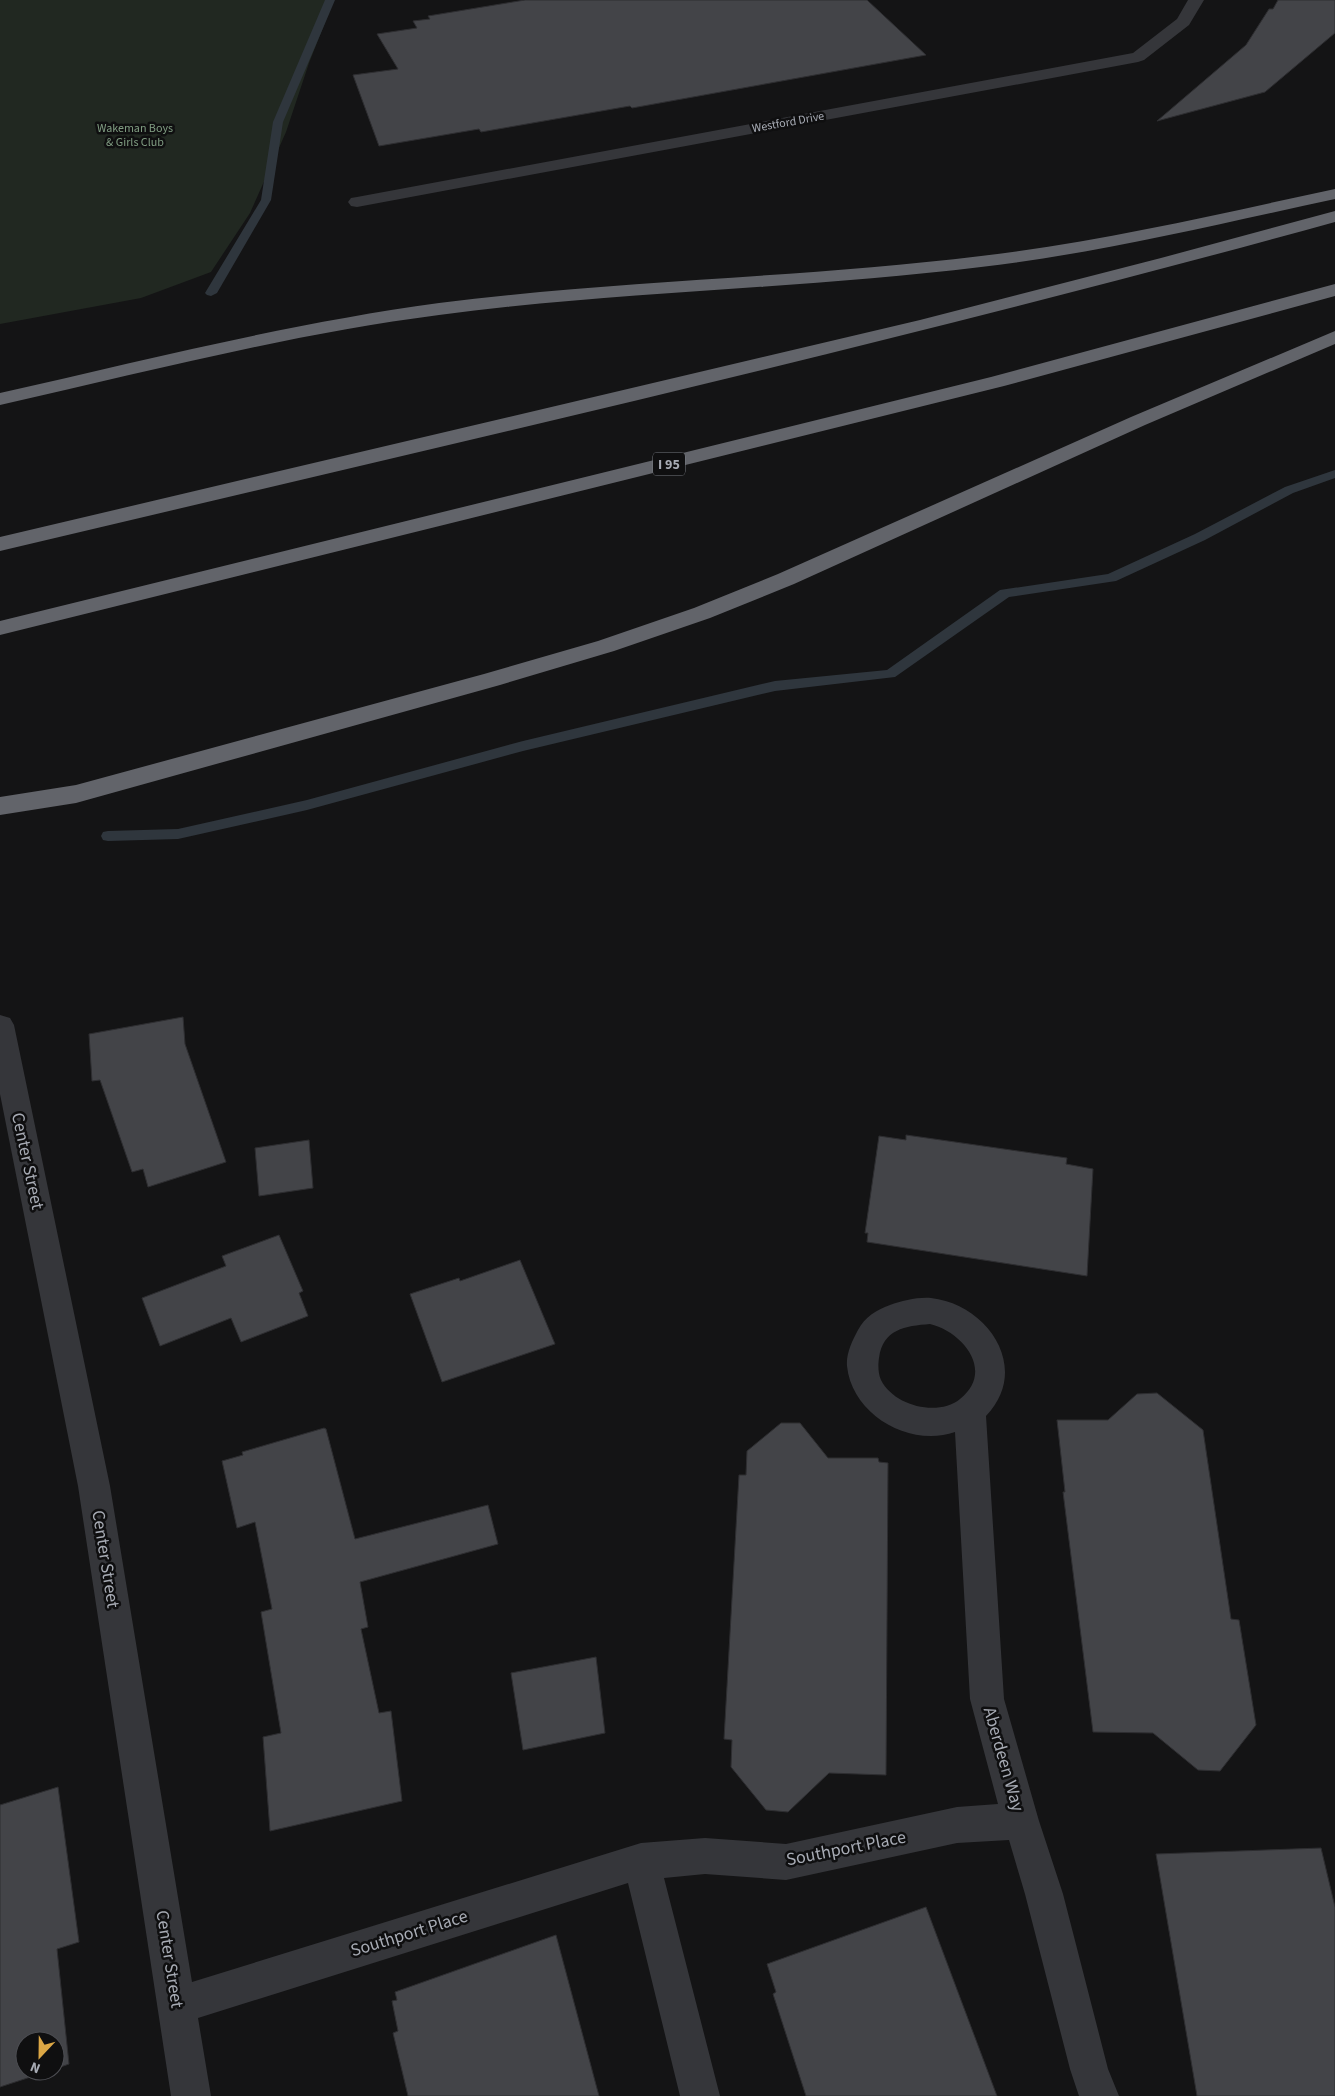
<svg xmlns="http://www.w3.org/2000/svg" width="1335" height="2096" font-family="'Source Sans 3',sans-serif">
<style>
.green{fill:#212821}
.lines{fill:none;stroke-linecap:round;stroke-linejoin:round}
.stream{fill:#2f363d;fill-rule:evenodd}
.building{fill:#434448;stroke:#2e2e31}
.minor{fill:#35363a;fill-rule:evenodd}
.highway{fill:#62646a;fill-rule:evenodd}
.labels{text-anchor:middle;stroke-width:5;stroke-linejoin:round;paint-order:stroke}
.far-street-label{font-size:12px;fill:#a7abb4;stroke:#0f0f10}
.far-park-label{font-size:12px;fill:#809d82;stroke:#0f0f10}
.shield{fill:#0f0f10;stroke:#797c83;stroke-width:1}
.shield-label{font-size:14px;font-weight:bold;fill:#a7abb4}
.near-street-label{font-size:18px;fill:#a7abb4;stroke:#0f0f10}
</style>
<rect width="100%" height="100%" fill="#141415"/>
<path class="green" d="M0 0H334L309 63 286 132 250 213 211 272 141 298 0 324Z"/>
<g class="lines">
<path class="stream" d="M325 0H335L283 122 271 200 217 293 211 296 207 295 205 293 261 200 273 122Z
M1335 470V478L1293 493 1205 540 1116 581 1009 597 895 677 775 691 523 751 307 810 178 839 108 841 103 840 101 836 103 832 108 831 178 829 307 800 523 741 775 681 887 670 1000 590 1108 574 1195 534 1285 487Z"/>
</g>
<path class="building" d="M525 0H867L926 55 632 108 630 106 481 132 479 129 379 146 353 75 398 69 377 34 417 28 413 21 430 19 428 16Z
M1278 0H1335V33L1265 92 1157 121 1246 45 1269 9H1273Z
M183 1017 185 1044 226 1162 148 1187 143 1169 132 1172 100 1080 92 1081 89 1034Z
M906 1135 1067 1158 1066 1164 1093 1169 1087 1276 867 1242 868 1233H865L879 1136 906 1140Z
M309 1140 313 1188 259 1196 255 1148Z
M279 1235 303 1291 299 1293 308 1316 241 1342 231 1318 160 1346 142 1298 226 1266 222 1256Z
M520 1260 555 1344 442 1382 410 1294 459 1278 460 1281Z
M1157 1393 1203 1430 1231 1619 1239 1620 1256 1725 1220 1771 1198 1770 1153 1733 1093 1732 1063 1492H1065L1057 1420H1108L1137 1394Z
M781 1423H800L828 1458H878L879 1462 888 1463 886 1775 829 1773 788 1812 766 1810 731 1767 732 1740 724 1739 739 1475H746L747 1451Z
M324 1428 326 1429 355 1539 488 1505 498 1544 360 1582 368 1627 361 1629 379 1713 391 1711 402 1801 270 1831 263 1737 281 1733 261 1612 272 1609 255 1522 237 1528 222 1461 243 1455 242 1452Z
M596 1657 605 1733 523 1750 511 1673Z
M58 1787 79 1942 57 1949 69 2064 55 2069V2041H25V2071H49L0 2087V1805Z
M1321 1848 1335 1907V2096H1197L1156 1854Z
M926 1907 997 2096H806L773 1994 776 1992 767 1964Z
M556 1935 599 2096H408L393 2033 398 2031 392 2001 397 2000 395 1992Z"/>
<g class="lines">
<path class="minor" d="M1188 0H1204L1189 25 1144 60 1138 62 357 207 351 206 348 202 351 198 357 197 1133 53 1177 19Z
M0 1015 10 1018 14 1025 110 1486 192 1982 641 1843 705 1838 786 1844 957 1807 998 1804 970 1699 955 1432C910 1448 852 1415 847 1366 846 1354 852 1341 858 1330 865 1317 876 1310 890 1305 902 1301 917 1297 931 1298 987 1304 1032 1368 986 1416L1004 1699 1039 1821 1063 1894 1108 2069 1119 2096H1079L1070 2069 1025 1894 1009 1840 957 1843 786 1880 705 1874 664 1878 720 2096H680L628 1883 198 2018 211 2096H171L78 1486 0 1094ZM930 1324C963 1332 995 1371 960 1399 938 1417 894 1406 881 1380 878 1374 878 1364 879 1358 883 1329 905 1326 930 1324Z"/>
<path class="highway" d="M1335 189V199C1218 224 1100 253 981 267 801 289 619 291 439 315 291 334 146 372 0 405V393C146 360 291 323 439 303 619 280 801 278 981 256 1100 242 1218 214 1335 189Z
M1335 211V222C893 344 446 445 0 551V537L920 320 1161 258Z
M1335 284V296L1004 386 0 635V621L991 377Z
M1335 331V344L1145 425 794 584 710 618 614 651 500 685 76 803 0 815V797L76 785 484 674 598 641 694 608 778 574 1131 417Z"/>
</g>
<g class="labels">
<g class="far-street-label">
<text transform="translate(788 122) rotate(-10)" y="4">Westford Drive</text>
</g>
<g class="far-park-label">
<text x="135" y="132">Wakeman Boys<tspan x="135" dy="14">&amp; Girls Club</tspan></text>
</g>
<rect class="shield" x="653" y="452.5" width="32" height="23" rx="4"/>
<g class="shield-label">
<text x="669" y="469">I 95</text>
</g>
<g class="near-street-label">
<text transform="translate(28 1161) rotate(78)" y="6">Center Street</text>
<text transform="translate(106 1559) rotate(81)" y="6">Center Street</text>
<text transform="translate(1004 1759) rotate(74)" y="6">Aberdeen Way</text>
<text transform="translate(846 1848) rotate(-11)" y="6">Southport Place</text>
<text transform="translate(409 1933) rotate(-17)" y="6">Southport Place</text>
<text transform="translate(170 1959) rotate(81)" y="6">Center Street</text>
</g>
</g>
<g transform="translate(40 2056) rotate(202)"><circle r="24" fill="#0f0f10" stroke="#4c4d52"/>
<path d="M0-4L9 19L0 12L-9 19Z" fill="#dca745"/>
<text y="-8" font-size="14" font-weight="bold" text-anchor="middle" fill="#a7abb4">N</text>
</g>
</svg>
